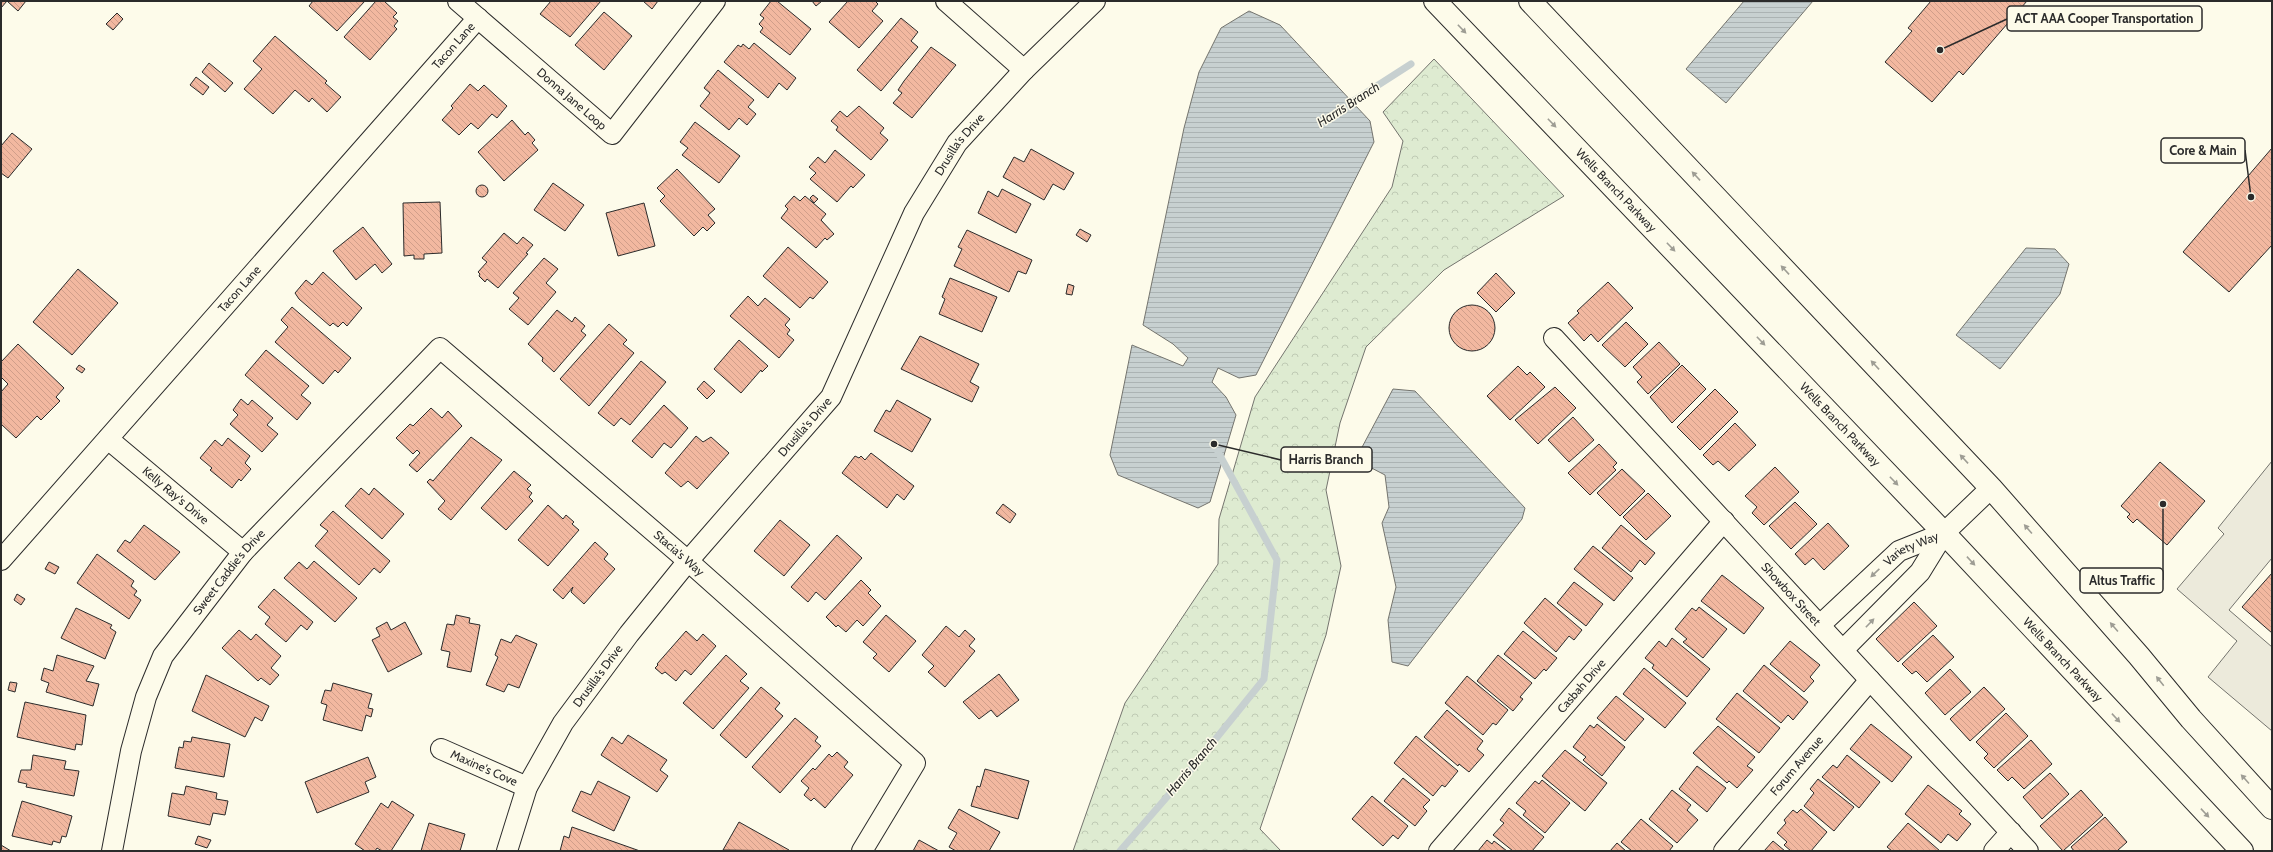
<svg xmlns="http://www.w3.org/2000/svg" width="2273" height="852" font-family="Cabin,sans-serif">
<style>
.forest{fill:url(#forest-crowns);stroke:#74746e}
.parking{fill:#eceadb;stroke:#74746e}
.water{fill:url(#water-rules);stroke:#74746e}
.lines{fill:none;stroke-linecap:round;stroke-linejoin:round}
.stream{stroke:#c7d0d0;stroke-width:7}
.building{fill:url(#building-back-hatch);stroke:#2b2b2b}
.street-casing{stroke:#2b2b2b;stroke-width:22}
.secondary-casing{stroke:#2b2b2b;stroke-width:24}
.street{stroke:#fdfbea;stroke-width:20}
.secondary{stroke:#fdfbea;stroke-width:22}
.oneway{fill:#9e9d94}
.labels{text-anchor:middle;stroke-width:3;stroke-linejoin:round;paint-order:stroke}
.street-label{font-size:12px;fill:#2b2b2b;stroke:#fdfbea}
.water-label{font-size:13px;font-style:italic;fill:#2b2b2b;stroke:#fdfbea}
.leader{fill:none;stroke:#2b2b2b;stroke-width:1.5}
.callout-dot{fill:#2b2b2b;stroke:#fdfbea;stroke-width:1.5}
.callout{fill:#fdfbea;stroke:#2b2b2b;stroke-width:1.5}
.callout-label{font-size:13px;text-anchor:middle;font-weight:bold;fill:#2b2b2b}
</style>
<defs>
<pattern id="forest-crowns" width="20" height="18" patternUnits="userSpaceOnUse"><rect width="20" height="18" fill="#deebd1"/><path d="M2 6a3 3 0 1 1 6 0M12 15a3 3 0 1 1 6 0" fill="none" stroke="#bfcab4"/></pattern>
<pattern id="water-rules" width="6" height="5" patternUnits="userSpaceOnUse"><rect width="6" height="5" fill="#c7d0d0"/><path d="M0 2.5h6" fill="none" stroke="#abb3b3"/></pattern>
<pattern id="building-back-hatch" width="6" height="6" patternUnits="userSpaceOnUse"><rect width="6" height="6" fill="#f2b8a0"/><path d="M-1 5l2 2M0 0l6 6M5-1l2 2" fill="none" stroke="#d09e8a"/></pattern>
</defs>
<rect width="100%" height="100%" fill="#fdfbea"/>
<path class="forest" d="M1434 59 1564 196 1444 270 1366 347 1340 423 1326 490 1341 566 1326 635 1260 829 1281 851H1073L1125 703 1218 564 1219 519 1255 397 1392 187 1403 141 1383 112Z"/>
<path class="parking" d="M2272 461V558L2229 610 2272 647V731L2208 677 2237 641 2177 589 2224 534 2218 528Z"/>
<path class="water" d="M1744 1H1813L1726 103 1686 69Z
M1249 11 1280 25 1370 121 1374 142 1256 375 1239 378 1218 368 1212 382 1226 397 1236 415 1210 502 1198 508 1118 475 1110 455 1132 345 1183 366 1188 358 1173 344 1143 325 1184 128 1199 72 1221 28Z
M2026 248 2055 249 2069 264 2060 294 2000 369 1956 335Z
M1393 389 1415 391 1525 508 1522 519 1408 666 1392 662 1388 620 1396 587 1382 523 1389 507 1385 475 1362 463 1360 451Z"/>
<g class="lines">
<path class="stream" d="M1344 107 1411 64
M1120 851 1193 767 1264 679 1277 560 1218 452"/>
</g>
<path class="building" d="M1 1H26L18 11 7 1 1 8Z
M313 1H365L337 31 309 6Z
M376 1H384L397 13 393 17 398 21 394 26 397 29 370 60 344 37Z
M551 1H601L570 37 540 14Z
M643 1H658L652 9Z
M771 1H777L811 29 790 55 760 32 763 28 759 24 764 18 760 15Z
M812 1H822L816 6Z
M848 1H875L878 4 872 11 883 21 859 48 829 22Z
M1931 1H2027L1963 75 1959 71 1932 102 1885 62 1912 31 1908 28Z
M604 12 632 36 604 70 575 45Z
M117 13 123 19 113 30 106 24Z
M901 18 918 32 911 41 918 47 881 91 857 70Z
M275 36 327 81 325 83 341 97 327 112 312 98 309 102 295 90 273 114 244 89 262 69 253 61Z
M754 43 796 78 787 90 779 83 768 98 724 62 738 45 741 47 743 44 749 49Z
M931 47 956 65 912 118 893 103 902 93 898 90 904 81Z
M209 63 233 83 225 92 202 72Z
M718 70 754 100 748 107 756 114 747 125 739 118 729 130 700 106 710 93 704 88Z
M196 77 209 87 203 95 190 85Z
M470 84 478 91 484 85 507 106 497 118 492 114 478 129 471 123 459 135 442 120 453 108 451 106Z
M859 106 884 128 880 133 888 140 871 160 836 130 838 127 831 121 840 111 847 117Z
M512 120 525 135 528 132 535 140 532 143 538 150 504 181 478 152Z
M695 122 740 156 719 183 682 155 688 148 680 142Z
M12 133 32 149 8 178 1 173V146Z
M2272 148V245L2229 292 2183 252Z
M1031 149 1074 173 1064 190 1053 184 1044 200 1003 177 1014 157 1024 162Z
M835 150 865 175 853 188 851 186 837 202 810 179 816 173 809 167 818 157 825 163Z
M677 169 715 209 708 215 715 223 707 231 703 227 694 236 660 201 665 196 657 188Z
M553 183 584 205 565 231 534 210Z
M476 191a6 6 0 1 1 12 0a6 6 0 1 1-12 0Z
M1002 189 1031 204 1016 233 978 213 988 191 998 197Z
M813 195 818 199 814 203 810 198Z
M794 196 800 201 805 196 826 214 821 220 834 234 827 240 825 238 816 248 781 218 788 209 785 206Z
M440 202 442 253 424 254V259H414V255L404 256 403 203Z
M644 203 655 246 618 256 606 213Z
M363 227 392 264 382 273 375 264 356 280 333 251Z
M1080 229 1091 235 1087 242 1076 235Z
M967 230 1032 260 1026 274 1018 271 1009 292 954 266 962 249 958 247Z
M504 233 517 244 523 237 533 245 526 253 528 254 498 288 487 279 485 282 479 276 480 274 478 272 487 262 482 258Z
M788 247 828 282 813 299 810 297 800 308 763 276Z
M544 258 558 269 546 283 556 292 528 325 509 309 519 298 513 293Z
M78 269 118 303 72 355 33 322Z
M323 272 362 308 347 326 343 322 338 327 333 323 330 326 299 299 295 293 306 280 312 285Z
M1496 273 1515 293 1496 312 1477 293Z
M950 278 997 297 982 332 939 314 945 299 942 297Z
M1608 282 1633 308 1598 342 1591 334 1584 341 1568 323 1579 313 1577 311Z
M1068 284 1074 286 1072 295 1066 294Z
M748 296 758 306 765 298 790 319 785 325 790 330 787 334 794 340 779 358 730 316Z
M1449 328a23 23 0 1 1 46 0a23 23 0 1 1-46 0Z
M292 307 351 358 338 373 335 370 323 384 275 342 288 327 281 320Z
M557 310 572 322 575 317 585 326 581 331 586 335 554 372 542 361 543 358 528 344Z
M1626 322 1648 344 1625 367 1602 345Z
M609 324 627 340 623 344 634 353 589 406 560 379Z
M920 336 979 364 970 382 979 387 972 402 901 369Z
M739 340 768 366 762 372 761 370 741 393 714 369Z
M1659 342 1680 364 1648 394 1637 382 1642 377 1633 367Z
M18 344 64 388 56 397 60 401 41 420 37 416 16 438 1 424V392L8 384 1 377V362Z
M266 350 309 386 301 395 311 403 297 420 245 375Z
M641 361 666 382 630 425 621 418 614 426 598 413Z
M79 365 85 369 82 373 76 369Z
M1682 365 1706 389 1672 423 1650 397Z
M1518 366 1527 375 1530 372 1545 387 1510 420 1487 396Z
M704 381 715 391 707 399 697 389Z
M1555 387 1576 408 1538 444 1515 420Z
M1715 389 1738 412 1700 450 1677 427Z
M241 399 248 405 252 400 273 418 267 425 278 434 262 452 230 424 238 415 233 410Z
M897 400 931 419 912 452 874 431 886 410 890 412Z
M664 405 688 428 671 448 664 443 652 458 632 441Z
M431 408 442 418 448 411 462 426 417 472 409 465 420 453 417 450 413 454 396 438 410 424 413 426Z
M1573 417 1594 440 1569 462 1548 440Z
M1735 423 1756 445 1729 471 1718 461 1713 465 1703 455Z
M696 436 703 442 711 437 729 453 697 489 688 481 681 487 665 473Z
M471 437 502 460 451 520 438 509 445 501 427 482 430 479 433 481Z
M228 438 250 456 245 463 251 469 241 481 239 479 232 488 210 470 212 468 200 458 215 440 222 446Z
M1599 444 1617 463 1613 467 1616 470 1590 495 1568 473Z
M871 453 914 486 904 500 897 494 887 508 842 473 855 456 859 458 861 456 865 460Z
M2160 462 2205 501 2167 545 2137 519 2133 523 2127 517 2130 514 2121 506Z
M1775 467 1799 492 1764 525 1752 513 1757 507 1745 496Z
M1622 469 1645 491 1620 516 1597 493Z
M514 471 531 485 527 489 532 493 529 497 533 501 506 530 481 508Z
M361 488 369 495 374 488 404 514 382 539 345 506Z
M1648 493 1671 516 1646 540 1623 517Z
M1795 502 1817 524 1791 549 1769 526Z
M1003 504 1016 514 1010 523 996 513Z
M548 505 563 519 566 515 574 522 572 524 579 530 548 566 518 540Z
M333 511 390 561 380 573 374 568 359 585 315 546 328 531 320 525Z
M780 520 810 545 784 576 754 551Z
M1828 523 1849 546 1824 570 1813 558 1805 565 1795 554Z
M144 525 180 552 155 580 117 551 125 540 130 543Z
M1621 525 1655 553 1645 565 1640 560 1631 572 1602 548Z
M837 535 862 558 825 600 816 592 808 602 791 587Z
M595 542 608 554 604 559 615 569 584 604 571 592 573 587 563 599 553 590Z
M1593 546 1633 578 1614 601 1574 569Z
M97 554 134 581 131 586 137 591 134 595 141 600 129 619 77 583Z
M314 561 357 598 335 622 284 578 299 562 307 569Z
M49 562 59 567 55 574 45 569Z
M2272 573V633L2242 607Z
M1722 575 1764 608 1744 634 1701 601Z
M861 580 871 590 868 593 881 606 863 626 857 620 846 632 838 625 836 627 826 617Z
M1574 582 1603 604 1586 626 1557 603Z
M274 589 313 622 307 630 301 625 286 642 265 624 270 617 258 607Z
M17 594 25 599 21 605 14 600Z
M1545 598 1582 630 1574 640 1569 636 1556 652 1524 623Z
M1914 602 1937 626 1898 662 1876 639Z
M1699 607 1727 629 1703 658 1683 642 1687 639 1675 629 1692 608 1696 611Z
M76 608 112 625 110 628 116 632 105 659 61 638Z
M456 615 470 618 469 623 480 625 471 672 447 667 450 652 441 650 447 624 454 625Z
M886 615 916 641 889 672 873 658 877 654 863 642Z
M387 622 391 630 405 622 422 654 388 672 372 640 380 636 376 628Z
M946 626 959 637 965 630 975 639 969 646 975 651 945 687 928 672 934 666 922 655Z
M239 630 251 640 256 634 281 656 271 668 279 675 270 685 261 678 258 681 222 648Z
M686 631 697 641 703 634 716 646 691 675 685 670 676 681 665 672 662 674 655 668 658 665 657 664Z
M1523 631 1557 658 1546 671 1544 669 1535 679 1504 654Z
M516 635 537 644 519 688 508 684 504 692 486 685 498 657 495 655 501 639 511 643Z
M1933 635 1954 657 1927 682 1916 671 1912 674 1902 664Z
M1672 638 1710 669 1687 697 1652 668 1654 665 1645 658 1659 641 1666 647Z
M1790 641 1820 665 1810 677 1814 681 1804 692 1770 664Z
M57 655 94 666 86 681 99 684 93 706 46 692 49 683 41 680 44 668 53 671Z
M726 655 747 674 740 681 749 688 713 729 683 703Z
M1498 655 1532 683 1520 697 1523 699 1513 711 1477 681Z
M1764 665 1808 702 1793 720 1788 715 1781 723 1743 691Z
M1644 668 1686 703 1665 728 1623 694Z
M1950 669 1971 692 1945 715 1925 693Z
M999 674 1019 700 997 717 991 710 979 719 963 702Z
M206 675 269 706 262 721 255 717 245 737 192 711Z
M1467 676 1508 710 1496 725 1493 723 1483 735 1445 703Z
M10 682 17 683 15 692 8 690Z
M333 683 372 694 368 708 373 709 371 717 366 715 362 731 323 720 327 705 321 703 325 690 331 691Z
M761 687 780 703 775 709 783 716 746 758 720 735Z
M1984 687 2005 709 1970 741 1950 719Z
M1737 693 1780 728 1759 753 1716 719Z
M1616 696 1644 719 1625 741 1597 718Z
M25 702 86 715 82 745 76 744 75 750 17 737Z
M1447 710 1483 741 1477 749 1484 755 1469 772 1459 764 1458 766 1424 737Z
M2006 713 2028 736 1994 768 1984 758 1988 754 1976 742Z
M795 718 818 737 815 741 821 746 780 793 752 767Z
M1597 724 1625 747 1602 776 1583 760 1586 757 1573 747 1590 725 1594 728Z
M1871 724 1912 757 1892 782 1850 749Z
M1718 726 1755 757 1747 766 1753 770 1737 788 1729 781 1727 783 1693 753Z
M628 735 667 760 660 770 668 776 657 792 601 755 612 737 622 744Z
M1416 736 1458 771 1445 787 1442 785 1433 796 1394 763Z
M192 737 230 744 224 777 175 768 179 747 183 748 184 741 191 742Z
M2031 740 2052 764 2024 789 2012 777 2008 781 1997 770Z
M1565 750 1607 783 1585 811 1542 776Z
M837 752 848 762 844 767 853 775 825 808 814 798 811 801 804 795 809 788 801 781 813 768 815 770 829 754 832 757Z
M33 755 66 761 64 769 79 771 74 796 26 787 27 784 18 782 21 770H31Z
M1847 755 1880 782 1859 808 1822 777 1833 765 1837 768Z
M368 757 376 777 365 782 369 792 317 813 305 782Z
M1697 766 1726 788 1707 812 1679 789Z
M985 769 1029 781 1018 819 971 806 977 786 980 787Z
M2050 773 2069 794 2042 819 2023 797Z
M1403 778 1430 800 1423 807 1427 811 1415 826 1384 801Z
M1818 779 1854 807 1834 831 1804 806 1814 793 1810 789Z
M1542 780 1570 803 1545 833 1523 815 1526 811 1516 803 1535 781 1539 784Z
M598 781 630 797 614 831 572 811 581 791 591 795Z
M1928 785 1962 811 1959 814 1971 824 1957 841 1948 834 1941 843 1905 814Z
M186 786 217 793 216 799 228 801 225 815 213 813 210 825 168 816 172 793 184 795Z
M1672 790 1691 805 1687 810 1698 820 1677 843 1649 819Z
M2081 790 2103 815 2063 851 2040 826Z
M1372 796 1408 826 1398 839 1393 835 1383 846 1352 819Z
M22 801 72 816 66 837 62 836 60 843 53 841 52 845 12 836Z
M392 801 414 815 391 851H382L377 848 375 851H365L355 844 381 803 388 808Z
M1509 808 1544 837 1532 851H1513L1493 835 1504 823 1500 820Z
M959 809 1000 832 989 851H956L949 847 957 833 948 828Z
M1801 809 1827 832 1811 851H1791L1784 845 1787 842 1777 833 1786 823 1784 820 1793 810 1797 813Z
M2105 817 2127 842 2117 851H2074L2071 847Z
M1641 819 1673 846 1669 851H1632L1621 842Z
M739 822 789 850 788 851 723 850Z
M429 823 465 834 460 851H421Z
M1908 823 1940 851H1892L1887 847Z
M572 827 640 851H560L564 836 569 838Z
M198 836 211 840 207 848 195 844Z
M919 840 939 851H913Z
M1487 840 1492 844 1494 841 1507 851H1478Z
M1773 841 1785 851H1764Z
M1617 843 1626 851H1610Z
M1 845 11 851H1Z"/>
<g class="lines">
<g class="street-casing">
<g id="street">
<path id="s1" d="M458 1 612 134 715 1"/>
<path d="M946 1 1024 70"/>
<path id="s2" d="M1554 338 2028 851"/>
<path id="s3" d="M108 439 243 552"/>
<path id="s4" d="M1 560 478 18"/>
<path id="s5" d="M1820 625 1899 551 1944 533"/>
<path d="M1843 650 1920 572 1944 533 1991 488"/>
<path id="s6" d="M441 749 527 787"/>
<path id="s7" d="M112 851 131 751 146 697 163 656 243 552 440 348 688 561 915 763 862 851"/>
<path id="s8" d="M507 851 527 787 563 723 629 634 688 561 831 397 914 213 957 143 1024 70 1095 1"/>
<path id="s9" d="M1439 851 1724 521"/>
<path id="s10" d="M1724 851 1870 680"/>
<path d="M1994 851 2011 832"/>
</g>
</g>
<g class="secondary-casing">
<g id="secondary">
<path id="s11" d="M1435 1 1944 533 2242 851"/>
<path d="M1530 1 1991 488 2139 656 2191 719 2272 808"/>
</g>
</g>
<use href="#street" class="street"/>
<use href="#secondary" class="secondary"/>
</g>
<defs><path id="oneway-solid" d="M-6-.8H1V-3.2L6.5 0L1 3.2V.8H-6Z"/></defs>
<g class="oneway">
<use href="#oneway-solid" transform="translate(1462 29) rotate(46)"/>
<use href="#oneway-solid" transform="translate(1552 123) rotate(46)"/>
<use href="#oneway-solid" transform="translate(1696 176) rotate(-133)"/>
<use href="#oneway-solid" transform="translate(1671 247) rotate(46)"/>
<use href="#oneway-solid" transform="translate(1785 270) rotate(-133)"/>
<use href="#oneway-solid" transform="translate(1761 341) rotate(46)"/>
<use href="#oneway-solid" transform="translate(1875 365) rotate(-133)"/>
<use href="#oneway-solid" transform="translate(1964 459) rotate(-133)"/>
<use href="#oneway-solid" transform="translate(1894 481) rotate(46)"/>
<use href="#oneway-solid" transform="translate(2028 529) rotate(-131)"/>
<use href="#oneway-solid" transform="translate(1971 561) rotate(47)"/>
<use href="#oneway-solid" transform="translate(1875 573) rotate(137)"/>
<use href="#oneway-solid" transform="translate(1870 623) rotate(-46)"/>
<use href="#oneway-solid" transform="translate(2114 627) rotate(-131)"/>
<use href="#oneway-solid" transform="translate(2160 681) rotate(-129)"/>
<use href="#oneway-solid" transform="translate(2116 718) rotate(47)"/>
<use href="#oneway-solid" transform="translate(2245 779) rotate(-132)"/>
<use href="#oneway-solid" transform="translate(2205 813) rotate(47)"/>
</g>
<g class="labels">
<g class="street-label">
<text dy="4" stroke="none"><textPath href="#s4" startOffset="685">Tacon Lane</textPath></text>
<text dy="4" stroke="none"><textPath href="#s1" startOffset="150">Donna Jane Loop</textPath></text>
<text dy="4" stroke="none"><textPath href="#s8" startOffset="847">Drusilla's Drive</textPath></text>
<text dy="4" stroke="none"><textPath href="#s11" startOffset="262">Wells Branch Parkway</textPath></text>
<text dy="4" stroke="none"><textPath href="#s4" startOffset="361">Tacon Lane</textPath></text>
<text dy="4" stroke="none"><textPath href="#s11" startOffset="586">Wells Branch Parkway</textPath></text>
<text dy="4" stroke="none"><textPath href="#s8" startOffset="523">Drusilla's Drive</textPath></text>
<text dy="4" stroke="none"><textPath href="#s3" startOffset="88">Kelly Ray's Drive</textPath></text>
<text dy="4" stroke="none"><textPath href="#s5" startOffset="120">Variety Way</textPath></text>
<text dy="4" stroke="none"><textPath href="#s7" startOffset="932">Stacia's Way</textPath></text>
<text dy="4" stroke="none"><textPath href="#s7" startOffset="309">Sweet Caddie's Drive</textPath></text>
<text dy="4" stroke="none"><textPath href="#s2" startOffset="349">Showbox Street</textPath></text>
<text dy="4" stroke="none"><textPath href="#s11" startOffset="910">Wells Branch Parkway</textPath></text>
<text dy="4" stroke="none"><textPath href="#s8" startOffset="199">Drusilla's Drive</textPath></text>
<text dy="4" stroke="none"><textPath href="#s9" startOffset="218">Casbah Drive</textPath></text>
<text dy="4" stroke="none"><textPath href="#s10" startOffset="112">Forum Avenue</textPath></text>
<text dy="4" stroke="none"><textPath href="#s6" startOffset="47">Maxine's Cove</textPath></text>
</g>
<g class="water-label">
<text transform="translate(1348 104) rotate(-33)" y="5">Harris Branch</text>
<text transform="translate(1191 766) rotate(-50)" y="5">Harris Branch</text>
</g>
</g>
<path class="leader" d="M1940 50L2007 19M2251 197L2245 150M1214 444L1281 460M2163 504L2163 580"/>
<g class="callout-dot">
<circle cx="1940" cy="50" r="4"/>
<circle cx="2251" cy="197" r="4"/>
<circle cx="1214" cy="444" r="4"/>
<circle cx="2163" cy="504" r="4"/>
</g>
<g class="callout">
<rect x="2007" y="6" width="195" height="25" rx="4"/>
<rect x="2161" y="138" width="84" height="25" rx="4"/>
<rect x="1281" y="447" width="91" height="25" rx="4"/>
<rect x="2080" y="568" width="83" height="25" rx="4"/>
</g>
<g class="callout-label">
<text x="2104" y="23">ACT AAA Cooper Transportation</text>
<text x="2203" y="155">Core &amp; Main</text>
<text x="1326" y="464">Harris Branch</text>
<text x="2122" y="585">Altus Traffic</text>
</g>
<rect width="2273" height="852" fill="none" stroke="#2b2b2b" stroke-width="4"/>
</svg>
